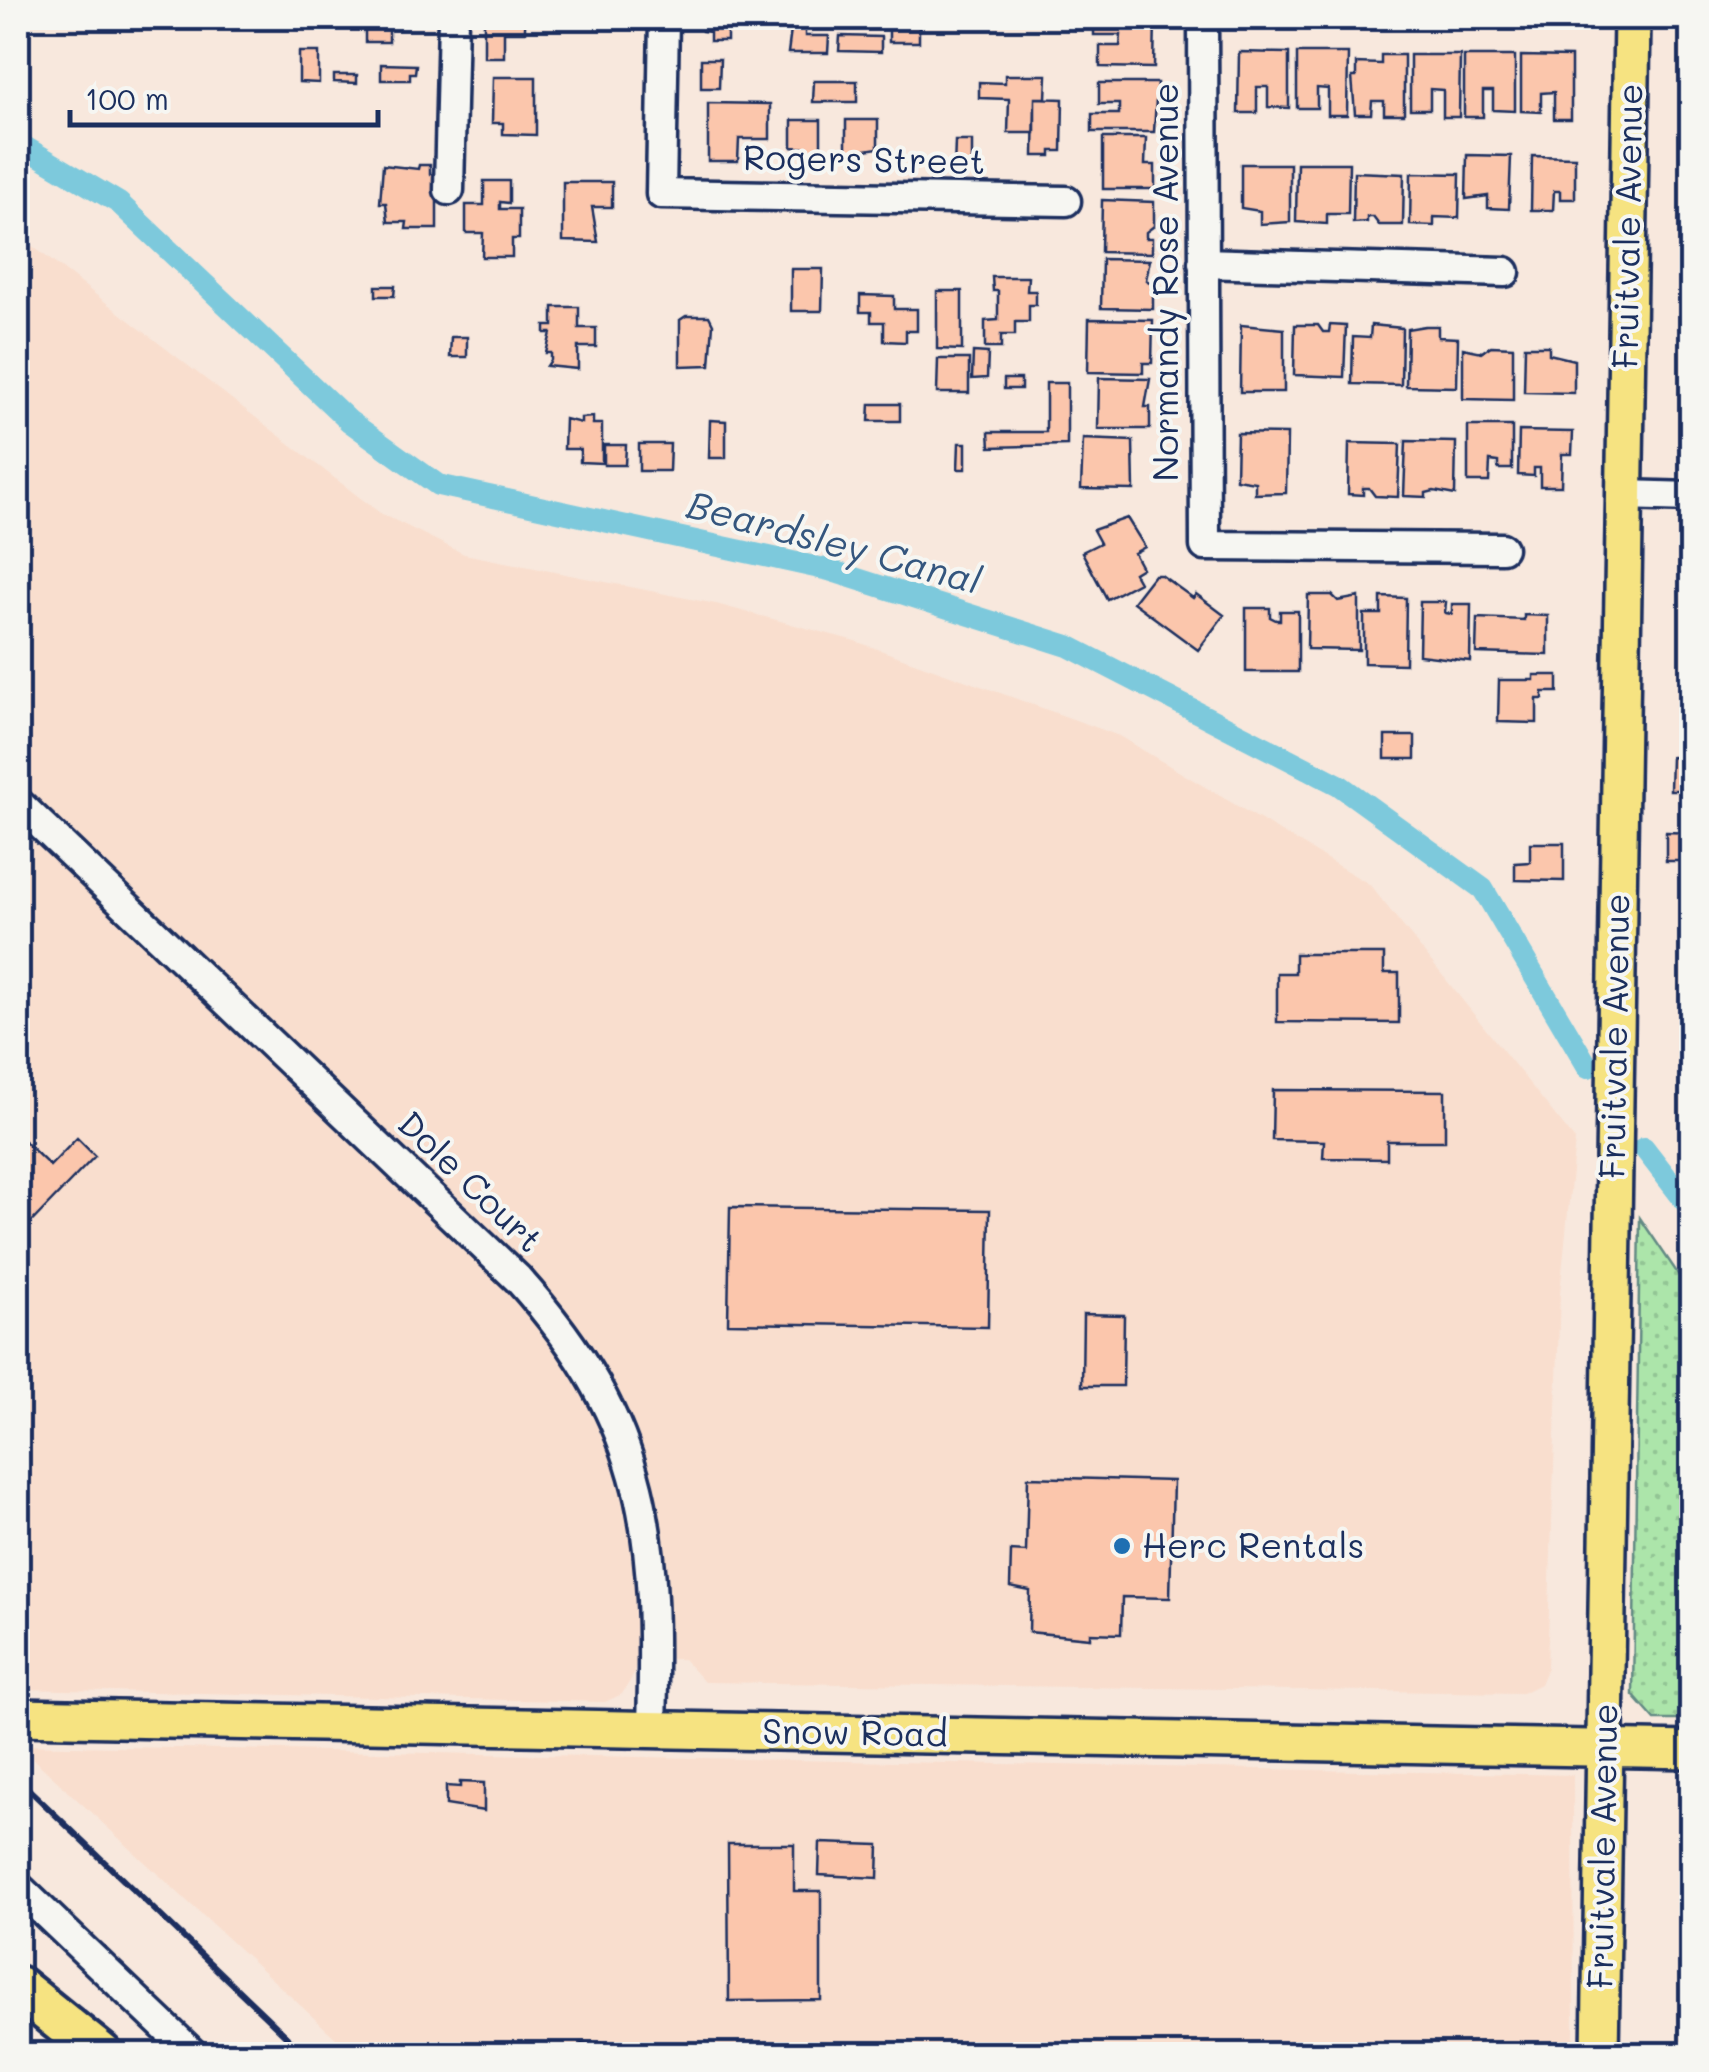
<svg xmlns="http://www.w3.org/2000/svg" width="1709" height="2072" font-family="Mali,sans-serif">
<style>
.built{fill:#f9dece}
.grass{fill:url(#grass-dots);stroke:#648a84;stroke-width:2.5}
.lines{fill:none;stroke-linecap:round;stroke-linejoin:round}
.canal{stroke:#7dc9dc;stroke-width:22}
.building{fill:#fbc6ac;stroke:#1b2f5e;stroke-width:2.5}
.minor-casing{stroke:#1b2f5e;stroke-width:35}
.major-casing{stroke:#1b2f5e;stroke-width:42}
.highway-casing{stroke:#1b2f5e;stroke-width:48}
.minor{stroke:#f6f6f2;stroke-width:28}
.major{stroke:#f6e381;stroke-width:35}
.highway{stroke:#f6e381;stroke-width:40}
.rail{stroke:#1b2f5e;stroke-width:6}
.poi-dot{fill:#1f6fb2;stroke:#f6f6f2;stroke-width:4}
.labels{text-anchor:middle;stroke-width:8;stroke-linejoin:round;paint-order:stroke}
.street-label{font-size:35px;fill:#1b2f5e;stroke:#f6f6f2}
.poi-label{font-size:35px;fill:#1b2f5e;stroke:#f6f6f2;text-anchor:start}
.water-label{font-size:38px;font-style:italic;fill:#34567e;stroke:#f6f6f2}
</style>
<defs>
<pattern id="grass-dots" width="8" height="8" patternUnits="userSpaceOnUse" patternTransform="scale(2.5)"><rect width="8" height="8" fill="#ace5aa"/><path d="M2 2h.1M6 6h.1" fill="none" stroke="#93c595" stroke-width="1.8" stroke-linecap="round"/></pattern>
</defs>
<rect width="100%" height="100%" fill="#f8e8dd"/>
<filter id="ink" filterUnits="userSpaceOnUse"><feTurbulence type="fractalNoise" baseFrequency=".01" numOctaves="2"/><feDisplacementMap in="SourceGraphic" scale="20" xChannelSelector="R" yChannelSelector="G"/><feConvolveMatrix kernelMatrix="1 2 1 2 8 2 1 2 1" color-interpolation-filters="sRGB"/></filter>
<g filter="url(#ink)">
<path class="built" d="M18 235 380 513 464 554 716 604 855 641 1095 727 1119 736 1369 884 1575 1140 1560 1293 1547 1667 1540 1684 1522 1693 704 1682 683 1659H637L633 1676 622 1694 605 1702 18 1689Z
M18 1745 1573 1775 1574 2054H353Z"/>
<path class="grass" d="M1640 1218 1691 1293V1720H1655L1633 1695Z"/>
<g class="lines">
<path class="canal" d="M18 143 119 203 349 421 438 485 829 570 1068 646 1339 785 1483 889 1588 1067
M1644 1148 1692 1210"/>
</g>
<path class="building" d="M365 18H389V42H365Z
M484 18H525V32H504V57H484Z
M702 18H741L739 32 727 31V41H710V32L702 31Z
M889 18H919V42H889Z
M1094 18H1155L1154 68 1100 67V46H1120L1121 35H1094Z
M805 29V36H829L828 53H788L791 30Z
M840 36 881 37V52L839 51Z
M299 52H319V83L299 82Z
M1239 52 1289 53V108L1268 107V87H1257V113H1238Z
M1297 53H1348L1347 115H1328V89L1317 88V108H1297Z
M1381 55H1404V114H1384V101H1372L1371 114H1355L1352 77H1356V63L1381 64Z
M1410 55H1460L1459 117H1443V90L1430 89V109H1410Z
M1464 56H1515V111L1493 110V91H1483V117H1464Z
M1521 56 1571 57V119H1554V92L1541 93V112L1521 111Z
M701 59H720L719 88H701Z
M381 64 416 65 415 73H410V80H381Z
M334 75H357V83L334 82Z
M1005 75H1047L1046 98H1035V133H1008L1009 99 979 98V82L1005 83Z
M493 77H536V135L503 134V123H492Z
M814 81H857V102H813Z
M1099 83H1157L1154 132H1092V114H1119V104H1099Z
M1035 98 1063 99 1062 151H1051V156H1034Z
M708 103 770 104V139H739L738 161H708Z
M792 120H821V154H804V148L792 147Z
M846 120H878V148L846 153Z
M1103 138H1146L1145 165H1155V189H1103Z
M955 141H972V169H954Z
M1467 155 1511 156 1509 209 1488 208V196L1466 199Z
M1532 156 1575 157V199H1560V191H1554L1553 210H1531Z
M1297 163H1349L1348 214H1327V224L1296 222Z
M1241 164H1290V222L1260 224V211L1241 208Z
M383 165 418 169 419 165H430V174H437V229H406L407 222H388L386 203H380Z
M1354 172 1404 174 1403 225H1379L1373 217H1367V222L1353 223Z
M1411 173 1460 174 1459 218 1434 217V226L1410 225Z
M484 181H509V203L500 202V209H519V239H512V257H482L483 233H466V205H484Z
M563 182H612V207H592L598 242 563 241Z
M1102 200 1154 202V226L1146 232V238H1152V253L1101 252Z
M1102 259 1150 260 1146 280 1153 284V309L1101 308Z
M791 269H823L822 311H791Z
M992 277H1028L1027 291H1036V305H1029V322H1015V335H1001V348H985V321L998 320V291H993Z
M376 286H395L394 296H376Z
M937 291H962V350L937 349Z
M860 295 894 296V309H917V331H906V342L884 341V322H871V312H860Z
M553 307H579V328H596V347H578V369L547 366 551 360V353H546L551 333H545V326H553Z
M686 316H709L713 324 710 365 680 366V320Z
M1089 319 1153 320 1152 363H1143V373L1088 372Z
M1241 325 1284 329V392H1240Z
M1295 325H1318L1323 332H1329L1330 325 1346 326 1344 377 1294 375Z
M1371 325 1402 328 1401 385 1352 384 1353 337 1370 338Z
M1425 326H1438V337L1458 338 1457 387 1406 386 1407 329Z
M451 337H467V357H450Z
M1491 346 1513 347V400L1463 399V348L1482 352Z
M1525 346H1549V354L1574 360V393L1524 392Z
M973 352 988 353 987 378 972 379Z
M938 359H969V393H937Z
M1099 378 1150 379 1145 407H1150V429H1098Z
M1004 379H1021V389H1004Z
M1046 383H1067V445L990 447 989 432H1046Z
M870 404H900V421H869Z
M593 417V424H602V463L580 462V449H564L565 419 581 423V418Z
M710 420 726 421V458H709Z
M1468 426H1512V469H1498V462L1490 461 1489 482H1468Z
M1519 431 1573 432 1572 454H1562L1561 486H1540V468H1534V476L1518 475Z
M1237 433 1287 434 1286 493 1255 494V482L1236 479Z
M1083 439 1133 441 1134 490 1081 489Z
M1406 441 1456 442 1455 495 1434 491 1426 493V497L1404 496Z
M959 443H966V469H958Z
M1349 443 1400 444 1398 497 1375 496 1369 488H1363V495L1348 494Z
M639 444H670L669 471H639Z
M604 445H626L625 465H604Z
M1127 518 1145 547 1134 553 1142 568 1134 573 1139 582 1107 599 1082 552 1100 543 1093 530Z
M1685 568H1692V604H1685Z
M1154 575H1161L1193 598 1196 594 1224 615 1198 650 1133 602Z
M1308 595H1332L1338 601 1359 597V650L1307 649Z
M1381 597 1406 598 1405 664 1364 663V614H1381Z
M1420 602H1446L1445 613 1452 614V604H1471L1470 661 1419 655Z
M1246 608H1270V617L1276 620H1280V611H1298V672H1246Z
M1524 615 1548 616V655L1476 653 1477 618 1524 620Z
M1534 675H1558V692H1543V699H1537V723L1498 722 1499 680H1534Z
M1385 736H1415V759H1385Z
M1671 757 1692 758V790H1670Z
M1666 832 1692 833V861H1666Z
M1530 843H1564V881L1515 880V863L1530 862Z
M1295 954H1384V973H1399V1023L1277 1022V973H1295Z
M1273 1090 1445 1091V1141H1387V1159L1323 1158 1324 1141 1272 1140Z
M18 1135 50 1166 77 1138 95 1156 18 1236Z
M730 1207 990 1210 988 1327 728 1323Z
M1083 1314 1124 1315 1123 1386H1082Z
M1028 1477 1173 1481 1170 1598 1122 1597 1121 1634 1090 1633V1638L1029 1632 1030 1591 1010 1587 1011 1551 1026 1552Z
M460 1782 484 1783V1811L446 1805V1786L460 1787Z
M820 1843 879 1845 878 1878 819 1875Z
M728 1844H794V1891H821V2000L729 2001Z
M582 2043H616L615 2054H581Z"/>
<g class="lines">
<g class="minor-casing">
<path id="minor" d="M664 18 661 194 1066 201
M1203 18 1205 546 1502 548
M449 190 453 18
M1203 263 1505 272
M1624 495 1692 497
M18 803 518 1279C652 1428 657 1538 652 1729
M18 1887 193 2054"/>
</g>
<g class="major-casing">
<path id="major" d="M18 1717 1692 1750
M1600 2054 1632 18"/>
</g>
<g class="highway-casing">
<path id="highway" d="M18 1987 101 2054"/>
</g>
<use href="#minor" class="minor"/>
<use href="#major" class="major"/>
<use href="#highway" class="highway"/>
<path class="rail" d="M18 1779 305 2054"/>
</g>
</g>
<circle class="poi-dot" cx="1122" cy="1546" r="10"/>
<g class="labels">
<g class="street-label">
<text transform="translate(864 160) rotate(1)" y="12">Rogers Street</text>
<text transform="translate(1628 226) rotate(-89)" y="12">Fruitvale Avenue</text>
<text transform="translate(1166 282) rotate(-90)" y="12">Normandy Rose Avenue</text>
<text transform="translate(1615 1036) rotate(-89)" y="12">Fruitvale Avenue</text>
<text transform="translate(470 1182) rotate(44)" y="12">Dole Court</text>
<text transform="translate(855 1733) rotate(1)" y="12">Snow Road</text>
<text transform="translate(1603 1846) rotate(-89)" y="12">Fruitvale Avenue</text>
</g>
<g class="poi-label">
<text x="1142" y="1558">Herc Rentals</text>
</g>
<g class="water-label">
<text transform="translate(834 543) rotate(15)" y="13">Beardsley Canal</text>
</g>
</g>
<rect width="1709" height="2072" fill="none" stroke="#f6f6f2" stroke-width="60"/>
<rect x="30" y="30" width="1649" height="2012" fill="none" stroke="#1b2f5e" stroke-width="4" filter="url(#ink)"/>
<path d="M70 110v15h308v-15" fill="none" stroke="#1b2f5e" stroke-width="5"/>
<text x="85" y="110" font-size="30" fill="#1b2f5e" stroke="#f6f6f2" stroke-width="8" paint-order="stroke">100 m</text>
</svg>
